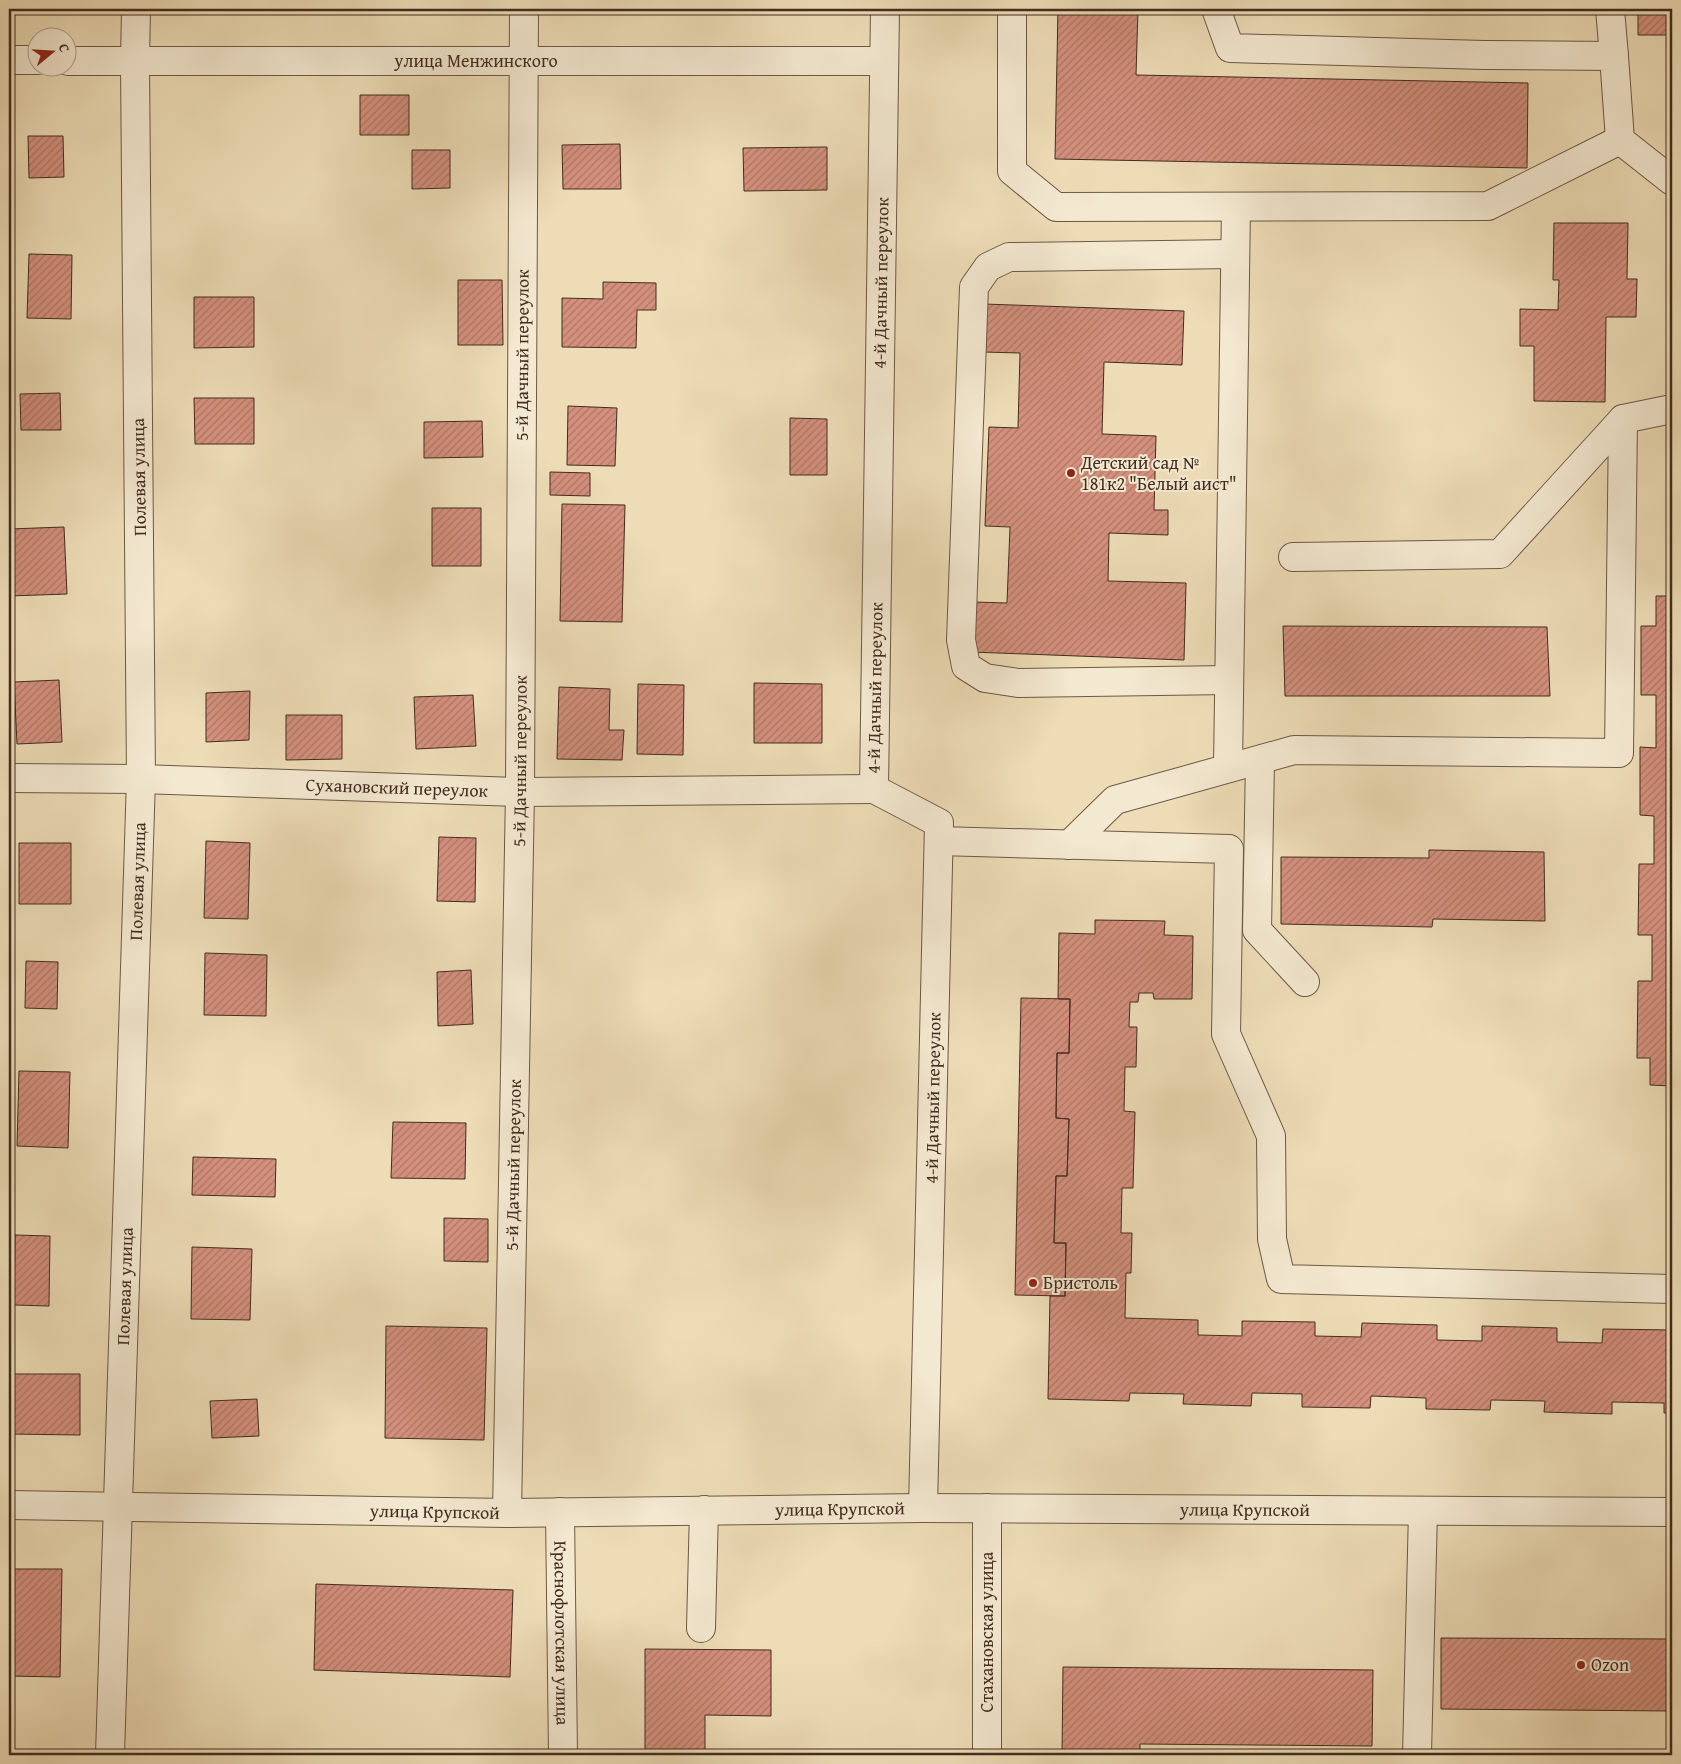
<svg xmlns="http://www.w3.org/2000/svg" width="1681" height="1764" font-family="'Gentium Book Plus',serif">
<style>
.building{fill:url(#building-hatch);stroke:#422c21}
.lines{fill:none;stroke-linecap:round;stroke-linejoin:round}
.minor-casing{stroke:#6d5846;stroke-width:30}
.minor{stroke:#f3e8d0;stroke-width:28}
.poi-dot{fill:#8f2418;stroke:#f3e8d0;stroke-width:2}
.labels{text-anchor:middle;stroke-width:4;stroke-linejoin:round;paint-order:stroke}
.street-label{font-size:18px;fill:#422c21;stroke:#f3e8d0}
.poi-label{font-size:18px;fill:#422c21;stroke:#f3e8d0;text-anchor:start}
</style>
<defs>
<pattern id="building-hatch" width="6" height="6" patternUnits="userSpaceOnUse" patternTransform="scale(1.25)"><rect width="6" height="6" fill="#d4907d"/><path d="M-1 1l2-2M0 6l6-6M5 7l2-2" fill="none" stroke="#ae7666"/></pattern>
</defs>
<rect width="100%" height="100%" fill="#eddcb6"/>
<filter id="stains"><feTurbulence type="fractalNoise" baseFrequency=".004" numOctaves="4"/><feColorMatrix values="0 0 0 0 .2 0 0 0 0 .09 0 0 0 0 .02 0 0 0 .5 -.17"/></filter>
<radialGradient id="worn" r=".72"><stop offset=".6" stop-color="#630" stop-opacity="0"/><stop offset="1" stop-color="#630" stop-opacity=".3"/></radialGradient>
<path class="building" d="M324 9H360V13H324Z
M1058 9H1138L1136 75 1528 83 1527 168 1055 159Z
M1638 9H1672V35H1638Z
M360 95H409V135H360Z
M28 136H63L64 177 29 178Z
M620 144 621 189H563L562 145Z
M827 147V190L744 191 743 148Z
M412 150H450V188L412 189Z
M1554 223H1628L1627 279H1637L1636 317H1606L1605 402 1534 401V346H1520V309L1558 310 1559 280H1553Z
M29 254 72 255 71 319 27 318Z
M458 280H502L503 345H458Z
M603 282 656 283V310H637L636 348 562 347V298L603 299Z
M194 297H254V347L194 348Z
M984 304 1184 311 1182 365 1104 362 1102 434 1156 436 1154 510H1168V535L1109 533 1108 581 1186 583 1184 660 971 652 973 602 1007 603 1010 527 985 526 989 427 1018 428 1020 353 983 352Z
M60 393 61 430H21L20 394Z
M194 398H254V444H195Z
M568 406 617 408 615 466 567 465Z
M790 418 827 419V475H790Z
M482 421 483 457 424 458V422Z
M550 472 590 473V496L550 495Z
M562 504 625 505 622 622 560 621Z
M432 508H481V566H432Z
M64 527 67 594 9 596V529Z
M1656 596H1672V1086L1650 1085V1058H1637L1638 981H1652V935H1638L1639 864H1654V816L1640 815V747L1656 748V695H1641V626H1656Z
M1283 626 1547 627 1550 696H1285Z
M59 680 62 742 17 744 14 682Z
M754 683 822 684V743H754Z
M638 684 684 685 683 755 637 754Z
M559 687 610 689 609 730H624L622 760 557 759Z
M250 691 249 740 206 742V693Z
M473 695 476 746 416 749 414 697Z
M286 715H342V759L286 760Z
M439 837 476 838 475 902 437 901Z
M206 841 250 843 248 919 204 918Z
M19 843H71V904H19Z
M1429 850 1544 852 1545 921 1433 919 1432 927 1281 924V857L1429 858Z
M1095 920 1165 921 1164 935 1193 936 1192 999H1154L1153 993H1139L1138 1002H1130L1129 1027H1137L1136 1067H1125L1124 1111 1135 1112 1133 1188H1122L1121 1233H1132L1131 1273H1126L1125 1318 1198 1320V1335L1242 1336V1321L1315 1322V1336L1361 1337 1362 1323 1437 1325V1340L1482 1341V1326L1557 1328V1342L1602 1343 1603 1329 1672 1330V1413H1664V1403L1612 1402V1414L1544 1412 1545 1401 1491 1400 1490 1410 1426 1409V1398L1371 1396 1370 1408 1302 1407V1394L1252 1393 1251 1406 1183 1404 1184 1394 1130 1393 1129 1401 1048 1399 1050 1296H1065L1066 1243H1054L1056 1176H1067L1069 1119 1056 1118 1057 1053H1069L1070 999H1058L1059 933 1095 934Z
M205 953 267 955 266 1016 204 1015Z
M26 961 58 962 57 1009 25 1008Z
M471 970 473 1024 438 1026 437 972Z
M1021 998 1070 999 1069 1053H1057L1056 1118 1069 1119 1067 1176H1056L1054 1243H1066L1065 1296 1015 1295Z
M19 1071 70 1072 68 1148 17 1146Z
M393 1122 466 1123 465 1179 391 1178Z
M193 1157 276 1159 275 1197 192 1195Z
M444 1218 488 1219V1262L444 1261Z
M15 1235 50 1236 49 1306 14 1305Z
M192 1247 252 1249 250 1320 191 1319Z
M386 1326 487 1328 484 1440 385 1438Z
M9 1374H80V1435L9 1434Z
M257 1399 259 1436 212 1438 210 1401Z
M9 1569H62L60 1677 9 1676Z
M316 1584 513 1590 510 1677 314 1670Z
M1441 1638 1672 1639V1711L1441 1709Z
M645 1649 771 1650V1716L705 1715V1755H645Z
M1063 1667 1373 1670 1372 1746 1140 1744V1755H1062Z"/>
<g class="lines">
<g class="minor-casing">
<g id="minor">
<path d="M885 9 874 789 939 823 923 1508"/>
<path d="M1012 9V171L1056 207 1488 206 1620 140"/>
<path d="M1216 9 1230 48 1484 55 1614 56 1620 140 1672 181"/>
<path d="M1610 9 1614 56"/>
<path d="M9 60H38"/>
<path id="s1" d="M68 61H884"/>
<path d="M1293 557 1500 554 1623 419"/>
<path d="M1229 680 1018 683 985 678 966 666 961 640 974 287 988 267 1009 257 1235 254"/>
<path d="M1260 760 1257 930 1305 982"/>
<path d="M1228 768 1236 207"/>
<path id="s2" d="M9 778 141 779 520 792 874 789"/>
<path d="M939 841 1229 849 1226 1034 1271 1136 1272 1239 1281 1279 1672 1289"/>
<path d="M1069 845 1115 800 1294 750 1619 753 1623 419 1672 409"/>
<path id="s3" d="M9 1505 507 1513 923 1508 1672 1512"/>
<path d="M987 1508V1755"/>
<path id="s4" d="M560 1512 563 1755"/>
<path id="s5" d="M507 1513 520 792 524 9"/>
<path d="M701 1628 704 1510"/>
<path id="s6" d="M110 1755 141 779 135 62 136 9"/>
<path d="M1417 1755 1423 1511"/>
</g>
</g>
<use href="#minor" class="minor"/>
</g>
<g class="poi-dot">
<circle cx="1071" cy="473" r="5"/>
<circle cx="1033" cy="1283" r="5"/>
<circle cx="1581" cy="1665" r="5"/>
</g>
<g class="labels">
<g class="street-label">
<text dy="6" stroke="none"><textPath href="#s1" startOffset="408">улица Менжинского</textPath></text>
<text transform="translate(881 283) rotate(-89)" y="6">4-й Дачный переулок</text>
<text dy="6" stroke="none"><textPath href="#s5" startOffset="1158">5-й Дачный переулок</textPath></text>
<text transform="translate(139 477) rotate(-91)" y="6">Полевая улица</text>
<text transform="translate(875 688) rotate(-89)" y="6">4-й Дачный переулок</text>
<text dy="6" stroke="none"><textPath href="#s5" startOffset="752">5-й Дачный переулок</textPath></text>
<text dy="6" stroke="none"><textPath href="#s2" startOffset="388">Сухановский переулок</textPath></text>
<text dy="6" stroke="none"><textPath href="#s6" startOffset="874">Полевая улица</textPath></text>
<text transform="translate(933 1098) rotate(-89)" y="6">4-й Дачный переулок</text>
<text dy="6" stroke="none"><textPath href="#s5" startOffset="348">5-й Дачный переулок</textPath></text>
<text dy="6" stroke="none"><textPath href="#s6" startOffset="469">Полевая улица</textPath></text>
<text dy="6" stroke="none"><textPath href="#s3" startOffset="831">улица Крупской</textPath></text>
<text dy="6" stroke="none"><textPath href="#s3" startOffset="1236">улица Крупской</textPath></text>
<text dy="6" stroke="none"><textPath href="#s3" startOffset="426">улица Крупской</textPath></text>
<text transform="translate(987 1632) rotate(-90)" y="6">Стахановская улица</text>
<text dy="6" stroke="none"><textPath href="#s4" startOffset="121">Краснофлотская улица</textPath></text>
</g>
<g class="poi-label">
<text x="1081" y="469">Детский сад №<tspan x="1081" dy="21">181к2 "Белый аист"</tspan></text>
<text x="1043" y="1289">Бристоль</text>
<text x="1591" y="1671">Ozon</text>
</g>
</g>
<rect width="1681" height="1764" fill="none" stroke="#eddcb6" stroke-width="30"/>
<rect x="10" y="10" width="1661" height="1744" fill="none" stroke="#422c21" stroke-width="2.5"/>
<rect x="15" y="15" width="1651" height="1734" fill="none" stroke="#422c21"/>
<g transform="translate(52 52) rotate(72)"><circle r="24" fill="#f3e8d0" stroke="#ac9d8a"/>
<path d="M0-4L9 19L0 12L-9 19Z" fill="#8f2418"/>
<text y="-8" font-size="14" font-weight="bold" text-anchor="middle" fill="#422c21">С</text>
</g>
<rect width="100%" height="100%" filter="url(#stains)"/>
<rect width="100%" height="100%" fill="url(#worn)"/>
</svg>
